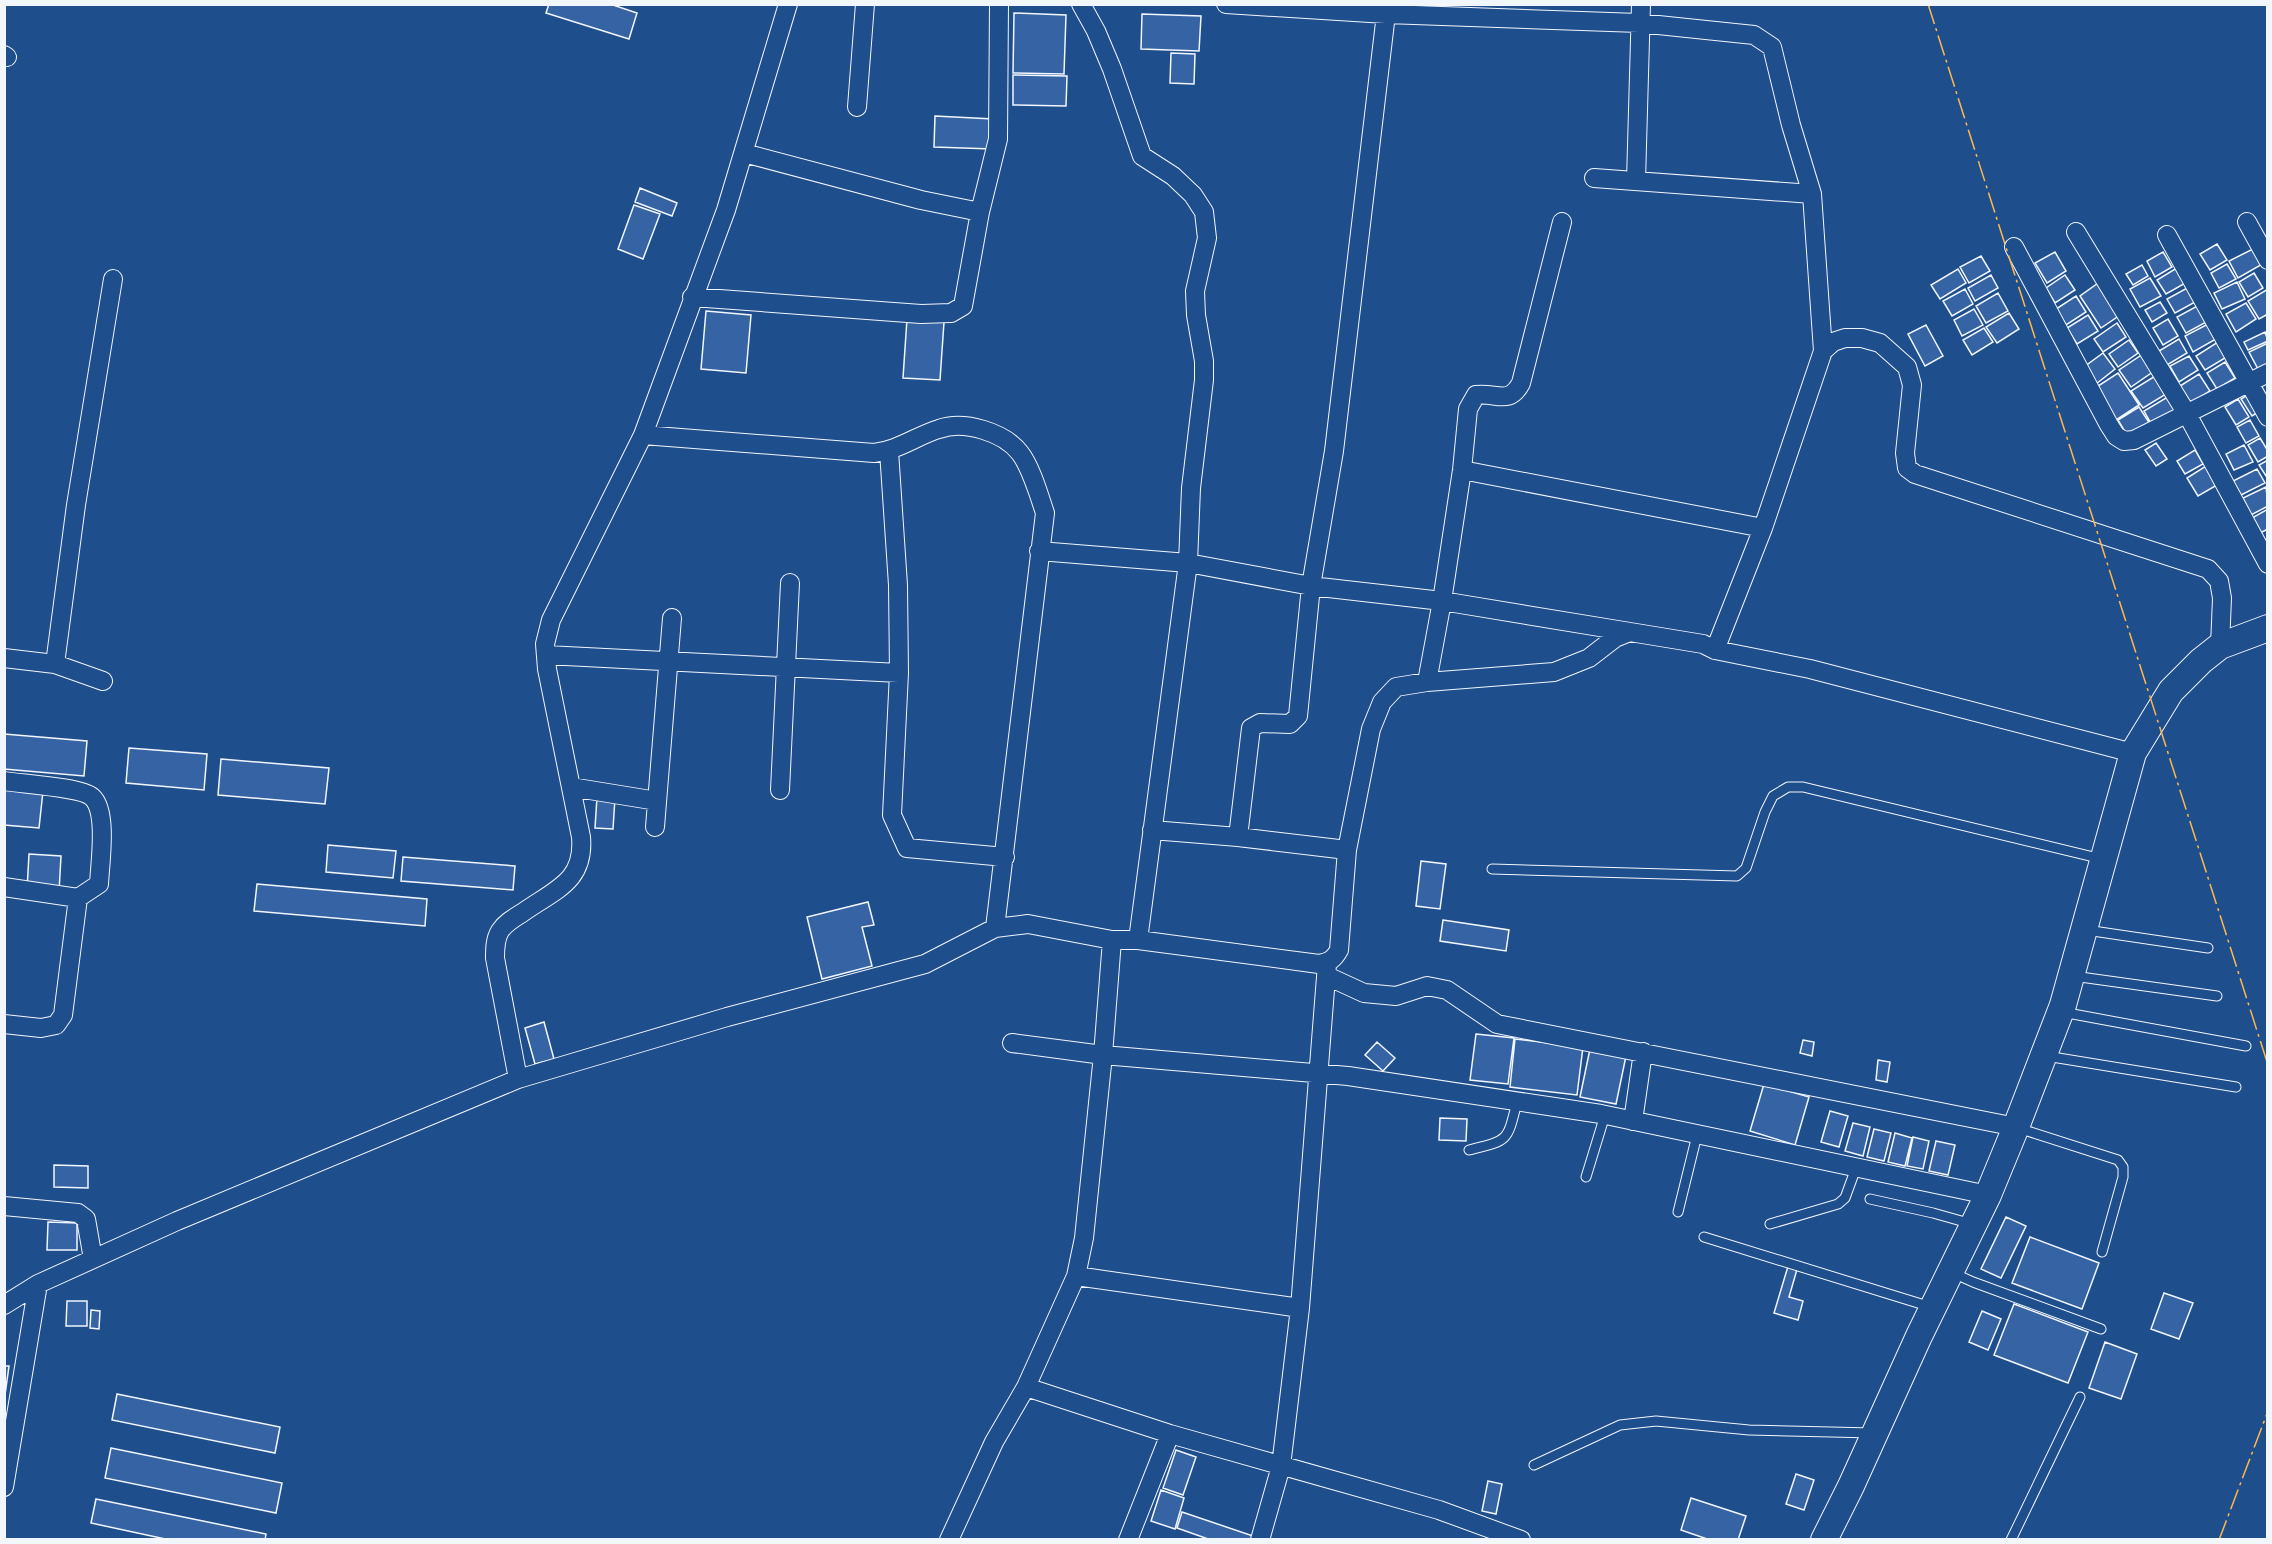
<svg xmlns="http://www.w3.org/2000/svg" width="2272" height="1544" font-family="Quicksand,sans-serif">
<style>
.building{fill:#3563a3;stroke:#f2f6ff;stroke-width:1.5}
.lines{fill:none;stroke-linecap:round;stroke-linejoin:round}
.lane-casing{stroke:#f2f6ff;stroke-width:11}
.street-casing{stroke:#f2f6ff;stroke-width:20}
.secondary-casing{stroke:#f2f6ff;stroke-width:28}
.lane{stroke:#1f4e8c;stroke-width:9}
.street{stroke:#1f4e8c;stroke-width:18}
.secondary{stroke:#1f4e8c;stroke-width:26}
.power{stroke:#ffb74d;stroke-width:1.5;stroke-dasharray:21 4.5 3 4.5;stroke-linecap:butt}
</style>
<rect width="100%" height="100%" fill="#1f4e8c"/>
<path class="building" d="M549 4H610L637 13 629 39 546 13Z
M1014 13 1066 15 1064 74 1013 73Z
M1142 14 1201 16 1199 51 1141 49Z
M1171 53 1195 54 1194 84 1170 83Z
M1013 75 1067 76 1066 106 1013 105Z
M935 116 993 119 992 149 934 147Z
M640 188 677 203 672 216 635 202Z
M634 205 660 214 643 259 618 249Z
M2217 244 2227 260 2210 270 2200 254Z
M2257 247 2266 262 2238 278 2229 261Z
M2055 252 2066 271 2047 283 2035 263Z
M2163 252 2172 267 2155 277 2147 261Z
M1981 256 1990 271 1969 283 1960 267Z
M2227 264 2236 279 2219 288 2211 273Z
M2142 265 2148 276 2133 285 2126 274Z
M2180 266 2189 281 2166 294 2157 280Z
M1958 269 1966 283 1940 299 1931 285Z
M2254 273 2263 288 2248 297 2239 282Z
M1991 275 1998 288 1975 301 1968 288Z
M2065 275 2075 290 2055 303 2046 288Z
M2150 278 2161 296 2140 307 2130 289Z
M2101 281 2123 313 2101 328 2080 296Z
M2237 282 2245 299 2222 309 2214 293Z
M2189 287 2197 301 2175 313 2167 299Z
M1965 289 1973 304 1952 316 1943 301Z
M2268 289V314L2259 319 2248 301Z
M1998 293 2008 311 1986 323 1976 306Z
M2076 296 2086 312 2066 325 2056 309Z
M2160 302 2167 313 2152 322 2145 310Z
M2246 303 2256 319 2236 332 2226 314Z
M2201 304 2210 320 2186 333 2177 317Z
M1974 309 1983 325 1962 336 1954 320Z
M706 311 751 315 746 373 701 369Z
M2009 313 2019 329 1997 343 1986 327Z
M2088 315 2098 331 2077 344 2067 328Z
M907 319 944 322 940 380 903 378Z
M2168 319 2178 336 2163 345 2153 328Z
M2117 323 2126 337 2103 352 2094 339Z
M2208 324 2216 339 2193 352 2185 336Z
M1926 325 1943 356 1925 366 1908 334Z
M1984 328 1993 342 1972 355 1963 340Z
M2265 332 2268 341 2248 350 2244 342Z
M2179 339 2187 353 2167 365 2159 351Z
M2129 340 2138 353 2118 367 2109 354Z
M2221 340 2230 355 2205 370 2196 356Z
M2268 343V365L2258 369 2249 352Z
M2146 352 2157 369 2131 387 2119 370Z
M2103 353 2115 369 2096 384 2084 367Z
M2189 356 2198 370 2179 382 2170 366Z
M2225 362 2235 378 2217 389 2207 373Z
M2118 373 2139 405 2116 420 2095 388Z
M2160 373 2171 391 2143 408 2131 391Z
M2199 374 2210 391 2191 403 2180 386Z
M2249 394 2260 411 2252 416 2241 399Z
M2171 395 2179 409 2152 425 2144 411Z
M2238 399 2249 417 2236 425 2225 407Z
M2139 407 2150 424 2128 437 2118 420Z
M2250 420 2259 436 2246 443 2237 427Z
M2260 438 2268 451V456L2258 462 2248 445Z
M2156 443 2167 459 2156 466 2145 450Z
M2244 445 2253 462 2234 470 2226 454Z
M2195 450 2203 464 2185 474 2177 461Z
M2268 460V479L2259 465Z
M2206 466 2217 485 2198 496 2187 478Z
M2257 469 2265 483 2241 495 2233 481Z
M2266 487 2268 506 2251 515 2243 498Z
M2268 509V529L2260 533 2252 518Z
M4 734 87 741 84 776 4 769Z
M129 748 207 754 204 790 126 783Z
M221 759 329 768 325 804 218 795Z
M4 788 43 791 39 828 4 825Z
M597 797 615 798 613 829 595 828Z
M328 845 396 851 393 878 326 872Z
M29 854 61 856 59 892 27 890Z
M403 857 515 866 513 890 401 881Z
M1421 861 1446 864 1440 909 1416 906Z
M257 884 427 899 425 926 254 911Z
M868 902 874 925 862 927 872 966 822 979 807 917Z
M1443 920 1509 930 1506 951 1440 941Z
M544 1022 554 1059 535 1064 525 1028Z
M1476 1034 1514 1038 1508 1084 1470 1080Z
M1515 1039 1583 1047 1577 1095 1510 1087Z
M1803 1040 1814 1042 1812 1056 1800 1053Z
M1377 1042 1395 1058 1383 1071 1365 1055Z
M1590 1049 1626 1056 1616 1104 1580 1097Z
M1878 1060 1890 1062 1887 1082 1876 1080Z
M1764 1084 1809 1097 1795 1145 1750 1131Z
M1830 1111 1848 1116 1839 1147 1821 1142Z
M1440 1118 1467 1119 1466 1141 1439 1140Z
M1853 1123 1870 1127 1863 1156 1845 1151Z
M1874 1129 1891 1133 1884 1161 1867 1157Z
M1895 1133 1912 1138 1905 1166 1888 1162Z
M1913 1137 1929 1141 1923 1169 1907 1166Z
M1936 1141 1955 1145 1948 1175 1929 1171Z
M54 1165 88 1166V1188L54 1187Z
M2006 1217 2026 1226 2001 1278 1981 1269Z
M48 1222 77 1223V1250H47Z
M2030 1237 2099 1263 2082 1309 2012 1283Z
M1789 1263 1798 1266 1789 1297 1803 1301 1798 1320 1774 1313Z
M2164 1293 2193 1303 2179 1339 2151 1329Z
M67 1301H87V1326H66Z
M2014 1304 2088 1332 2068 1383 1994 1355Z
M91 1310 100 1311 99 1329 90 1328Z
M1982 1311 2001 1319 1988 1350 1969 1342Z
M2105 1342 2137 1354 2121 1399 2089 1388Z
M4 1366H9L5 1395H4Z
M117 1394 280 1427 275 1453 112 1420Z
M111 1448 282 1483 276 1513 105 1478Z
M1176 1450 1196 1457 1183 1495 1163 1488Z
M1796 1474 1814 1480 1804 1510 1786 1504Z
M1488 1481 1502 1484 1496 1514 1482 1511Z
M1161 1490 1184 1498 1175 1529 1151 1521Z
M1691 1498 1746 1516 1738 1540H1710L1681 1530Z
M96 1499 266 1534 265 1540H170L91 1523Z
M1182 1512 1256 1537V1540H1211L1177 1528Z"/>
<g class="lines">
<g class="lane-casing">
<path id="lane" d="M1492 869 1737 876 1746 868 1765 812 1773 796 1788 787H1803L2102 859
M2086 930 2208 948
M2073 976 2217 996
M2062 1012 2246 1046
M2046 1056 2236 1087
M2018 1128 2118 1160 2123 1167V1177L2102 1252
M1469 1150C1509 1140 1507 1142 1517 1102
M1586 1177 1605 1115
M1870 1199 1933 1213 1972 1224
M1678 1212 1697 1135
M1770 1224 1838 1204 1845 1198 1856 1168
M1704 1237 1931 1307
M1953 1273 1973 1282 2101 1329
M1534 1465 1620 1425 1656 1421 1749 1430 1873 1433
M2011 1540 2080 1397"/>
</g>
<g class="street-casing">
<path id="street" d="M1081 4 1096 31 1112 69 1142 156 1173 176 1193 195 1204 212 1207 238 1195 291 1196 315 1204 361V380L1191 488 1188 563 1138 940
M1226 4 1386 14 1639 23 1754 35 1772 47 1791 125 1812 194 1823 351
M1386 14 1334 451 1311 586 1442 601 1427 682
M4 55 7 57
M857 107 865 4
M744 153 921 200 980 212
M1594 178 1812 194
M1636 181 1641 4
M1562 222 1521 383C1509 406 1496 392 1476 395L1468 409 1462 470 1442 601 1630 632
M2247 222 2268 260
M2076 232 2187 414 2268 564
M2167 235 2268 417
M2014 247 2109 425 2116 436 2124 441 2134 440 2268 373
M692 297 921 314 951 313 963 306 980 212 998 139 999 4
M643 435 874 453C899 450 916 436 939 429 964 420 1004 432 1020 453 1031 467 1039 495 1045 513L995 928
M889 451 898 585 899 673 892 815 907 848 1005 857
M1462 470 1763 528
M1039 551 1188 563 1311 586 1298 716 1290 724 1260 723 1251 728 1238 837
M1715 650 1763 528 1823 351 1833 342 1845 338H1862L1880 343 1907 367 1912 385 1905 453 1907 468 1915 474 2208 569 2219 581 2222 598 2220 646
M546 655 899 673
M4 658 55 664 103 681
M55 664 76 505 113 279
M4 781C22 784 81 787 92 797 108 811 100 863 99 884L78 898 4 887
M571 787 657 801
M780 790 790 583
M655 827 672 618
M1152 830 1238 837 1347 850
M1327 976 1364 993 1396 996 1427 986 1447 990 1497 1024 2016 1127
M4 1024 41 1028 56 1025 63 1015 78 898
M1012 1043 1103 1055 1348 1076 1601 1114 1988 1195
M518 1079 495 958C495 949 495 939 500 931 505 923 514 918 522 913 554 890 585 882 581 837L547 669 545 644 551 620 643 435 726 210 788 4
M1633 1121 1643 1052
M4 1206 78 1213 86 1219 93 1259
M1076 1276 1300 1308
M4 1305 38 1284 177 1221 518 1079 727 1017 925 964 995 928 1028 924 1112 940H1138L1319 964C1330 962 1334 959 1339 950L1347 850 1371 729 1382 702 1396 687 1427 682 1554 672 1589 658 1615 638 1630 632 1703 644 1715 650 1810 669 2133 753
M1026 1387 1170 1434 1439 1510 1521 1540
M4 1487 38 1284
M949 1540 994 1442 1026 1387 1076 1276 1084 1238 1103 1055 1112 940
M1128 1540 1170 1434
M1260 1540 1281 1466 1300 1308 1327 964"/>
</g>
<g class="secondary-casing">
<path id="secondary" d="M1824 1540 1851 1486 1919 1336 1988 1195 2016 1127 2063 1005 2133 753 2171 691 2201 661 2220 646 2268 628"/>
</g>
<use href="#lane" class="lane"/>
<use href="#street" class="street"/>
<use href="#secondary" class="secondary"/>
<path class="power" d="M1928 4 2268 1065
M2219 1540 2268 1411"/>
</g>
<rect width="2272" height="1544" fill="none" stroke="#f2f6ff" stroke-width="12"/>
</svg>
